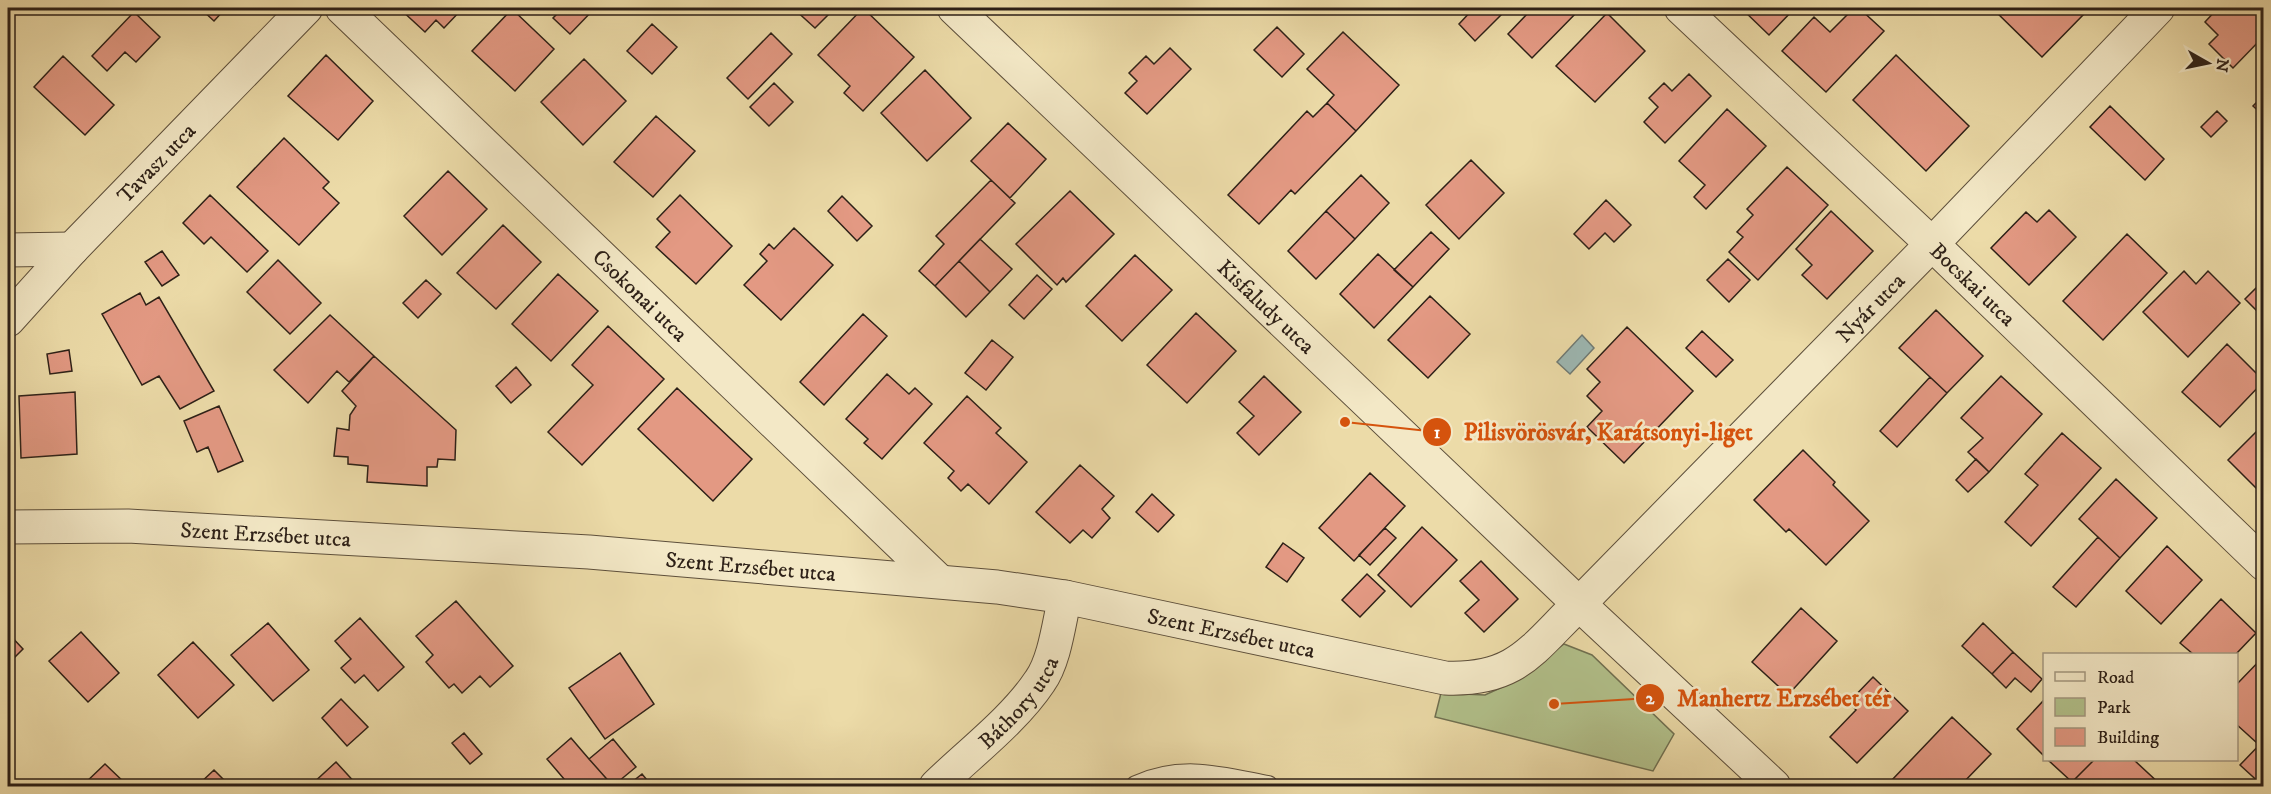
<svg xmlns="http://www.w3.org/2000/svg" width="2271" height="794" font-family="'IM FELL DW Pica',serif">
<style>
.green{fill:#b2c18b;stroke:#707051;stroke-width:1.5}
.water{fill:#9db8b3;stroke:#707b75;stroke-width:1.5}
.building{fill:#e39983;stroke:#2d2017;stroke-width:1.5}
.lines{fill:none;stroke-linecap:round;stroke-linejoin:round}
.service-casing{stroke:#5d4f3b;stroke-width:22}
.minor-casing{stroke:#5d4f3b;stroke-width:35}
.tertiary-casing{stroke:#5d4f3b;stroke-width:35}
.service{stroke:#f3e8c6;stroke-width:20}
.minor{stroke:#f3e8c6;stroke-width:33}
.tertiary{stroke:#f3e8c6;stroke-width:33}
.labels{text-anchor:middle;stroke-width:5;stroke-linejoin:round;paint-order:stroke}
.street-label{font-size:22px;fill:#2d2017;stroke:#f3e8c6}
.leader{fill:none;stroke:#d5530d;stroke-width:2}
.callout-dot{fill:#d5530d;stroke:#f3e8c6;stroke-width:2}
.mark-label{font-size:18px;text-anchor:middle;font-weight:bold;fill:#fff}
.callout-label{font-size:24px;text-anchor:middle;font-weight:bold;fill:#d5530d;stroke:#f3e8c6;stroke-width:5;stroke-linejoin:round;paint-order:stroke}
</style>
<rect width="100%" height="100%" fill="#ecdba8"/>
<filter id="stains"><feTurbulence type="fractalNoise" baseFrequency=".00333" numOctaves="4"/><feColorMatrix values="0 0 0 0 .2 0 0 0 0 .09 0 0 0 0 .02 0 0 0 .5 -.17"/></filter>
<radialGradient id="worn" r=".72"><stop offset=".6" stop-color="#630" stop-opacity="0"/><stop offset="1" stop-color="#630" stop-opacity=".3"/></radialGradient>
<path class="green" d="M1564 644 1592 655 1674 734 1653 771 1435 717 1441 693 1485 695 1511 683Z"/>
<path class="water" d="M1582 335 1594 348 1570 374 1557 362Z"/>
<path class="building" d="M200 8H226L214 21Z
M399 8H463L444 28 436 20 425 32Z
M563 8H595L570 34 553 18Z
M793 8H835L815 28Z
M863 8 914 57 863 111 844 93 850 86 818 55Z
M1474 8H1508L1475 41 1459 24Z
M1526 8H1581L1532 58 1508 34 1528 13 1524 10Z
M1741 8H1795L1769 35Z
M1854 8H1859L1884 31 1826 92 1782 51 1814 17 1830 32Z
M1995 8H2075L2083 15 2042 57 1993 9Z
M2218 8H2264V36L2233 68 2209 44 2218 35 2205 22Z
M512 9 554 49 515 91 472 51Z
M134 12 160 37 136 62 125 52 107 71 92 56Z
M1607 13 1645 51 1595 102 1556 66Z
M652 24 677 47 652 74 627 51Z
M1277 27 1304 54 1282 77 1254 50Z
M1343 32 1399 85 1356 131 1327 103 1334 95 1307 69Z
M771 33 792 54 748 99 727 78Z
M1170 48 1191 69 1147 114 1125 93 1137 81 1129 73 1146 56 1154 64Z
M326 55 373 101 338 140 288 96Z
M1896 55 1969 126 1926 171 1853 100Z
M63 56 114 105 85 135 34 87Z
M584 59 626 101 583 145 541 102Z
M925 70 971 118 927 161 881 113Z
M1689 74 1711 96 1665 143 1644 122 1658 107 1649 98 1664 83 1672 91Z
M774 83 793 102 769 126 750 107Z
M2264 95V116L2253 106Z
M1327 103 1356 131 1295 194 1291 190 1259 224 1228 195 1307 111 1313 117Z
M2110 106 2164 159 2145 180 2090 127Z
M1727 109 1766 146 1706 209 1694 197 1705 185 1679 161Z
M2217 111 2227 121 2211 137 2201 127Z
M656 116 695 151 653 197 614 162Z
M1008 123 1046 159 1010 198 971 161Z
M284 138 329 182 323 188 339 203 299 245 237 187Z
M1471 160 1504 193 1459 239 1426 205Z
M1787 167 1828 205 1758 280 1729 252 1743 237 1737 232 1753 215 1747 209Z
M448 171 487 209 442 255 404 216Z
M1361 175 1389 203 1355 239 1326 211Z
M991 180 1015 203 935 286 919 271 944 244 936 236Z
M1070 191 1114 234 1066 282 1063 278 1057 285 1016 244Z
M210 195 268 251 247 272 211 237 204 244 183 223Z
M680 195 732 246 696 284 656 247 670 232 657 219Z
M842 196 872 226 857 241 828 211Z
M1606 200 1631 225 1614 242 1605 233 1589 249 1574 234Z
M2049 210 2076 237 2029 285 1991 248 2026 212 2037 222Z
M1326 211 1355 239 1316 279 1288 251Z
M1831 211 1873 251 1827 299 1802 275 1812 265 1796 249Z
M503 225 541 262 496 309 457 273Z
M794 228 833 265 781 320 744 285 767 261 760 254 769 244 774 249Z
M1431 232 1449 249 1413 287 1394 270Z
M2127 234 2167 273 2103 340 2063 301Z
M980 239 1012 269 990 292 959 261Z
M162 251 179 275 162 286 145 262Z
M1378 254 1413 287 1374 328 1340 294Z
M1135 255 1172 290 1122 341 1086 306Z
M1728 259 1750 280 1729 302 1707 280Z
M278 260 321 303 290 334 247 292Z
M959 261 990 292 966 317 935 286Z
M2184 271 2196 284 2208 271 2240 303 2188 357 2143 312Z
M558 274 598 311 551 361 512 324Z
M1037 275 1052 289 1024 319 1009 305Z
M426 280 441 294 418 318 403 303Z
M2264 280V318L2245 299Z
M140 293 146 305 159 297 214 391 180 409 159 376 142 385 102 314Z
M1430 296 1470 334 1428 378 1388 340Z
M1936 310 1983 356 1947 393 1899 348Z
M1196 313 1236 351 1187 403 1147 365Z
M863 314 887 336 824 405 800 382Z
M330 315 374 356 349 382 337 371 308 403 274 370Z
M608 326 664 379 582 465 548 432 593 385 572 365Z
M1627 327 1693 391 1624 463 1587 427 1602 411 1587 396 1600 382 1587 369Z
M1702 331 1733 360 1716 377 1686 348Z
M992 340 1013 357 986 390 965 373Z
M2227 344 2264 381 2220 427 2182 392Z
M69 350 72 371 50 374 47 354Z
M374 356 456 430 455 460 438 459 437 467H427V486L367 482 368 466 348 464V457L334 456 337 428 349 430 350 415 356 406 342 391Z
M516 367 531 385 511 403 496 386Z
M887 374 909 394 915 388 932 404 882 459 864 443 868 439 846 419Z
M1264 376 1301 412 1259 455 1237 433 1254 416 1239 402Z
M2001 376 2042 414 1989 472 1968 452 1983 438 1961 418Z
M1930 377 1947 393 1897 447 1880 431Z
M677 388 752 459 713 501 638 429Z
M75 392 77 454 21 458 19 396Z
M967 396 1001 428 996 433 1027 462 989 504 968 484 961 491 948 478 954 471 924 443Z
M219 406 243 461 218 472 208 447 197 452 184 421Z
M2264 424V496L2228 460Z
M2062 433 2101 468 2031 546 2005 522 2038 485 2025 474Z
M1803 450 1835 482 1833 485 1869 521 1826 565 1789 529 1786 532 1754 500Z
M1976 459 1989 472 1968 492 1956 480Z
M1080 465 1114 496 1102 509 1110 518 1092 538 1083 530 1070 543 1036 512Z
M1370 473 1405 506 1354 561 1319 528Z
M2116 479 2157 518 2120 558 2079 519Z
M1152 494 1174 515 1158 532 1136 512Z
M1422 527 1457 560 1411 607 1378 575Z
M1385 528 1396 538 1370 565 1359 555Z
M2098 537 2120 558 2076 607 2053 587Z
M1283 543 1304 558 1287 582 1266 567Z
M2167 546 2202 580 2161 624 2126 591Z
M1481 561 1518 599 1484 632 1465 613 1479 600 1460 581Z
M1367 574 1385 591 1360 617 1342 600Z
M2221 599 2256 633 2236 654H2193L2180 643Z
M456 601 513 666 490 687 480 676 462 693 454 684 449 688 426 662 433 655 416 636Z
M1801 608 1837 641 1788 695 1752 662Z
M360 618 404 667 378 691 364 675 355 683 341 668 351 659 335 641Z
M268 623 309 670 273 701 231 655Z
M1983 623 2013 652 1992 674 1962 646Z
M81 632 119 673 88 702 49 661Z
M8 633 23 649 8 664Z
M193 642 234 685 198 718 158 675Z
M2013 652 2042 679 2031 692 2015 678 2006 688 1992 674Z
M620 653 654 704 605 739 569 688Z
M2264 656V737L2257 743 2236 724V685Z
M1873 677 1908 711 1857 763 1830 737 1856 710 1849 702Z
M341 699 368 727 347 746 322 718Z
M2044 700V756L2017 729Z
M1952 717 1991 754 1960 786H1897L1891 781Z
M464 733 482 754 470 764 452 743Z
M571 738 589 759 613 786H570L547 759Z
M613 739 636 767 613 786 589 759Z
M2264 740V786H2263L2240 765Z
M2048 760H2094L2072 782Z
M2094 760H2134L2162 786H2076L2072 782Z
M336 762 358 786H310Z
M105 764 128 786H82Z
M214 770 230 786H197Z
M642 774 652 786H627Z"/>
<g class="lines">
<g class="service-casing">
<path id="service" d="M1136 786C1182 765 1221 777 1268 786"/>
</g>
<g class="minor-casing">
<g id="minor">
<path id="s1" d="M342 8 939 581"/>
<path id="s2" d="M1681 8 1932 244 2264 564"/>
<path d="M8 250 72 249"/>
<path id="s3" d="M8 320 72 249 306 8"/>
<path id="s4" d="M8 527 128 526 589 552 997 587 1065 597 1445 678C1517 681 1532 649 1579 604L1932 244 2158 8"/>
<path id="s5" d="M936 786C970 753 1014 720 1040 681 1055 660 1059 622 1065 597"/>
</g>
</g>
<g class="tertiary-casing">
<g id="tertiary">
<path id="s6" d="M954 8 1579 604 1774 786"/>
</g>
</g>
<use href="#service" class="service"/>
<use href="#minor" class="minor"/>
<use href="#tertiary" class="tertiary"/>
</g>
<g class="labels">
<g class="street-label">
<text dy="8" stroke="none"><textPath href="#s3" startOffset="216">Tavasz utca</textPath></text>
<text dy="8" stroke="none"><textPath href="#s2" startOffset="402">Bocskai utca</textPath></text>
<text dy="8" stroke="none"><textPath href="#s1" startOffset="414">Csokonai utca</textPath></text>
<text dy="8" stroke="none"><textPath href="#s6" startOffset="432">Kisfaludy utca</textPath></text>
<text dy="8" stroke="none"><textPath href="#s4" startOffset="2024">Nyár utca</textPath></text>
<text dy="8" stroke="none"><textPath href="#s4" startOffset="258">Szent Erzsébet utca</textPath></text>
<text dy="8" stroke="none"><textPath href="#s4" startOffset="744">Szent Erzsébet utca</textPath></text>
<text dy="8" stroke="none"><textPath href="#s4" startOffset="1230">Szent Erzsébet utca</textPath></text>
<text dy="8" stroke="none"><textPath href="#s5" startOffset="118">Báthory utca</textPath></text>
</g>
</g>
<path class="leader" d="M1345 422L1437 432M1554 704L1650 698"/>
<g class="callout-dot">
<circle cx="1345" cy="422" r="6"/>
<circle cx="1554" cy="704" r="6"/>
<circle cx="1437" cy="432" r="15"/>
<circle cx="1650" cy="698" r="15"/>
</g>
<g class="mark-label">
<text x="1437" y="438">1</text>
<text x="1650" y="704">2</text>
</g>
<g class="callout-label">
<text x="1608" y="440">Pilisvörösvár, Karátsonyi-liget</text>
<text x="1784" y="706">Manhertz Erzsébet tér</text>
</g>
<rect width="2271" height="794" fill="none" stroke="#ecdba8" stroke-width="30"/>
<rect x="9" y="9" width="2253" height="776" fill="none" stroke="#2d2017" stroke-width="3"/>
<rect x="15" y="15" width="2241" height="764" fill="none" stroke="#2d2017" stroke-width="1.5"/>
<rect x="2043" y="653" width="195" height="108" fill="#f3e8c6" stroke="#a49880" stroke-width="1.5"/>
<rect x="2055" y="672" width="30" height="9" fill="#f3e8c6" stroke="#a49880" stroke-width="1.5"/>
<text x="2097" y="683" font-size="18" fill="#2d2017">Road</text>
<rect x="2055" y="698" width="30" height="18" fill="#b2c18b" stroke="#a49880" stroke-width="1.5"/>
<text x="2097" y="713" font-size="18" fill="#2d2017">Park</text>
<rect x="2055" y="728" width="30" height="18" fill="#e39983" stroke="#a49880" stroke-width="1.5"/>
<text x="2097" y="743" font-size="18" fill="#2d2017">Building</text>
<g transform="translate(2208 63) rotate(99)" stroke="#f3e8c6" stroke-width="4.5" paint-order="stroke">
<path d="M0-4.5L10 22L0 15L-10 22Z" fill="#2d2017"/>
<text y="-9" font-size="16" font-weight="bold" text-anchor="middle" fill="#2d2017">N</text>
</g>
<rect width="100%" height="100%" filter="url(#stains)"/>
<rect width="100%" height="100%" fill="url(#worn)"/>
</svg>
